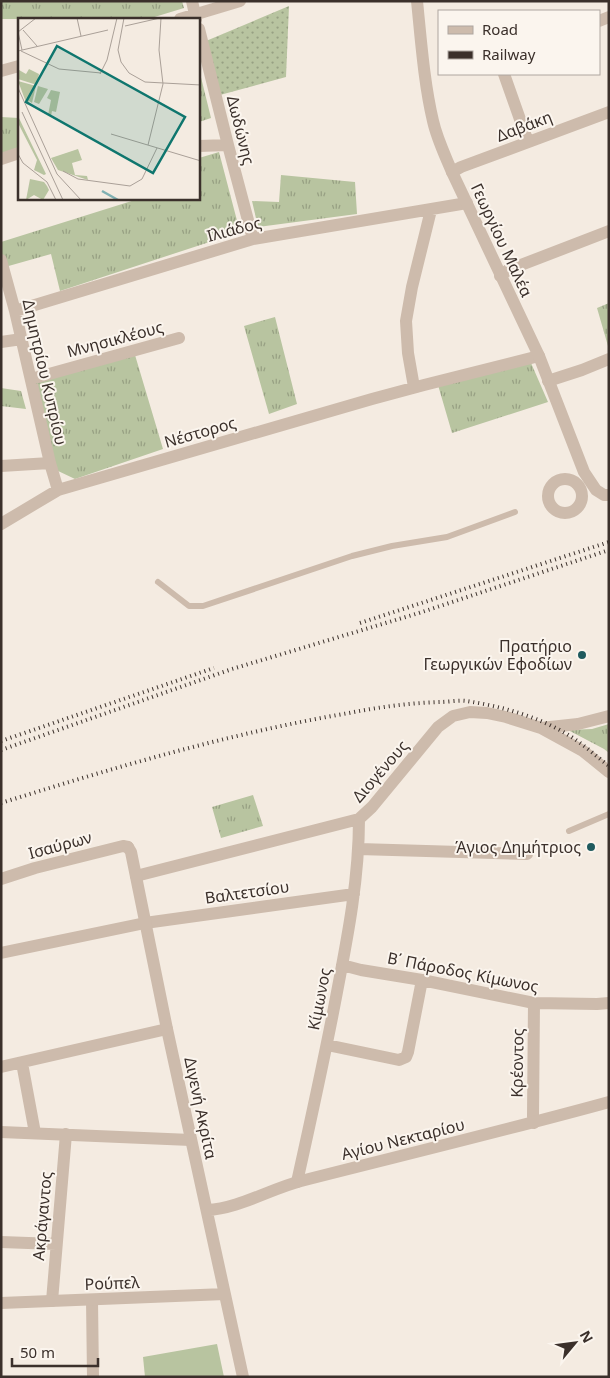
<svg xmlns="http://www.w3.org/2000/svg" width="610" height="1378" font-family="'Noto Sans',sans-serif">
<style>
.grass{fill:url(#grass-tufts)}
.garden{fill:url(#garden-dots)}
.pitch{fill:#b8c4a0}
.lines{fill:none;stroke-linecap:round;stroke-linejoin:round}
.service{stroke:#cdbbac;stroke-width:6}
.minor{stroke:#cdbbac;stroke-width:12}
.tertiary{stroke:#cdbbac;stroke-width:12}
.rail{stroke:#3b302b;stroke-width:4;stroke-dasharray:1 4;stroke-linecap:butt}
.poi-dot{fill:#1f5a5e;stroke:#fbf5ee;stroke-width:2}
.labels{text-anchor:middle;stroke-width:4;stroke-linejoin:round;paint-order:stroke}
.street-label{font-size:16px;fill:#3b302b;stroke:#fbf5ee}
.poi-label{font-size:16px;fill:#3b302b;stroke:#fbf5ee;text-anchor:end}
.inset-river{fill:none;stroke:#7fb0b2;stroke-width:2.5}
.inset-road{fill:none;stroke:#aaa098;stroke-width:1}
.view{fill:#0f766e;fill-opacity:0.15;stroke:#0f766e;stroke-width:2.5}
.inset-edge{fill:none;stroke:#3b302b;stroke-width:2.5}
</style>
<defs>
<pattern id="grass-tufts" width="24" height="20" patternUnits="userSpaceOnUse" patternTransform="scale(1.25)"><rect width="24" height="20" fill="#b8c4a0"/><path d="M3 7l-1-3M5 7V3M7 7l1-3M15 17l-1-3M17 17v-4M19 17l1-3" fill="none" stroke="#97a083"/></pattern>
<pattern id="garden-dots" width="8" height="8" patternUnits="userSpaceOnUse" patternTransform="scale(1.25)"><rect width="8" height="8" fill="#b8c4a0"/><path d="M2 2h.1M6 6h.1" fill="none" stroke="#97a083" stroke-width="1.8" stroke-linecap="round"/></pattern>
</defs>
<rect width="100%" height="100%" fill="#f4ebe1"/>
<path class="grass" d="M1 1H182L184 8 148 19H1Z
M199 69 211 118 199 122Z
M1 117 19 118V147L1 154Z
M219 152 240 232 60 291 51 254 5 267 1 250V242L138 199H199V158Z
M281 175 355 182 357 214 258 227 252 201 279 202Z
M609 303V345L608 346 597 308Z
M275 317 297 404 269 414 244 326Z
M135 355 163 449 75 479 56 470 34 380Z
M531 363 548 402 452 433 438 385Z
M1 388 21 391 26 409 1 406Z
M609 724V753L604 749 568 730 592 729Z
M253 795 263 826 221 838 212 807Z"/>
<path class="garden" d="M289 6 286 77 220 95 206 41Z"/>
<path class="pitch" d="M217 1344 224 1377H145L143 1357Z"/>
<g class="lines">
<path class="service" d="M158 582 189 606H203L352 556 392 546 447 537 515 512
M569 831 609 814"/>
<path class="minor" d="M192 1 196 19
M180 19 240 1
M599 21 609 17
M199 29 228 145 253 239
M1 71 19 66
M504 74 528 142
M199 146 228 145
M1 159 19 153
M452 172 461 167 609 112
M1 260 15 311 50 463 58 490
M500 276 508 270 609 231
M15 311 253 239 467 203
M1 342 22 339
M31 379 179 338
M548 381 582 370 609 359
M414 387 408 353 406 321 412 287 431 210
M1 466 50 463
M1 524 58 490 372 399 424 385 539 356
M541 728 583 751 609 772
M359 849 527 854
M136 876 359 819 372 807 438 727 453 716 470 712 487 713 506 717 541 728 578 724 609 716
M1 879 35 868 123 846 128 847
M1 953 145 923 354 894
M342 965 361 970 422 980 534 1003 597 1004 609 1003
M327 1045 399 1060 406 1057 408 1052 422 980
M22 1063 35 1133
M1 1067 167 1029
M534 1123 533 1116 534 1003
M1 1132 191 1140
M297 1182C311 1119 325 1056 337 992 348 935 359 878 359 819
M1 1242 56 1244
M92 1300 93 1377
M52 1301 66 1134"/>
<path class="tertiary" d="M417 1C421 40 424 83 433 121 437 139 445 155 452 172L539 356 584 472 596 490 604 495H609
M548 496a17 17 0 1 1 34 0a17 17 0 1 1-34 0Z
M128 847 131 852 167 1029 243 1377
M207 1210C238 1209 270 1189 301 1181 403 1155 507 1130 609 1102
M1 1303 225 1294"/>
<path class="rail" d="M360 623 609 542
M1 741 214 668
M1 750 232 669 419 613 609 550
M1 803C116 767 231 733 349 713 379 707 410 703 440 702 448 702 458 700 466 701 501 706 540 717 570 736 583 744 596 756 609 766"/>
</g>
<g class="poi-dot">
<circle cx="582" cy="655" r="5"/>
<circle cx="591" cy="847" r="5"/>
</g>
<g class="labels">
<g class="street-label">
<text transform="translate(524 126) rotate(-21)" y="6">Δαβάκη</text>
<text transform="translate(241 130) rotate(76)" y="6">Δωδώνης</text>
<text transform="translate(234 229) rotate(-15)" y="6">Ιλιάδος</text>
<text transform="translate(502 240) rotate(65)" y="6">Γεωργίου Μαλέα</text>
<text transform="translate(115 339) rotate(-15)" y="6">Μνησικλέους</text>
<text transform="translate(45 372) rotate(77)" y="6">Δημητρίου Κυπρίου</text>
<text transform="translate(200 432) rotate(-16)" y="6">Νέστορος</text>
<text transform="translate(380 771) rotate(-49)" y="6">Διογένους</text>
<text transform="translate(60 845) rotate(-15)" y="6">Ισαύρων</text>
<text transform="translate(247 892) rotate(-8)" y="6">Βαλτετσίου</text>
<text transform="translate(463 972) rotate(11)" y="6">Β΄ Πάροδος Κίμωνος</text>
<text transform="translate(319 999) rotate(-79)" y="6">Κίμωνος</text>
<text transform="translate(517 1063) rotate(-89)" y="6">Κρέοντος</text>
<text transform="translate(201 1108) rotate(78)" y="6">Διγενή Ακρίτα</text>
<text transform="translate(403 1139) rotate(-14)" y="6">Αγίου Νεκταρίου</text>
<text transform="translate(42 1216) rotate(-85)" y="6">Ακράγαντος</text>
<text transform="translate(112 1283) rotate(-2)" y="6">Ρούπελ</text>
</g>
<g class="poi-label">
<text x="572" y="652">Πρατήριο<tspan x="572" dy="18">Γεωργικών Εφοδίων</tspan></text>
<text x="581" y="853">Άγιος Δημήτριος</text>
</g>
</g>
<g transform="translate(18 18)">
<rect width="182" height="182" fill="#f4ebe1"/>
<path d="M11 51 21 56 19 67 0 61 1 52 8 56ZM0 63 18 68 14 85 11 83 9 87ZM20 68 30 71 21 86 16 84ZM33 72 42 74 38 94 34 93 33 98 30 97 33 82 29 80ZM0 98 28 156 26 157 16 152 19 142 0 105ZM60 131 64 142 54 145 57 157 69 158 70 162 40 152 33 140Z" fill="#b8c4a0"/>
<path d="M12 161 26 164 29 168 31 172 25 182 16 177 8 182Z" fill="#b8c4a0"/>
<path class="inset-river" d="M84 173 100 182"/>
<path class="inset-road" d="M59 0 63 18M106 0 100 32 103 44 111 55 127 64 183 67M107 8 142 0M5 12 19 28M0 14 18 0M0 14 4 32M0 33 90 12M3 33 41 51 83 55M82 56 89 42 99 0M0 70 39 156 63 182M4 94 45 182M93 116 183 143M130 127 145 66 141 32 143 0M0 136 5 145 29 164 38 182M45 153 60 161 112 168 124 161 139 130"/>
<path class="view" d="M39 28 167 99 135 155 8 84Z"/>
<rect width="182" height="182" class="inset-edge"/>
</g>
<rect width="610" height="1378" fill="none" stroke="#3b302b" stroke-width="5"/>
<rect x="438" y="10" width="162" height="65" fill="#fbf5ee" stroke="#aea6a0"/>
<rect x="448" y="26" width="25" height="8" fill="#cdbbac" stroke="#aea6a0"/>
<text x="482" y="35" font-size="15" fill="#3b302b">Road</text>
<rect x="448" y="51" width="25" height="8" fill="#3b302b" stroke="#aea6a0"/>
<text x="482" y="60" font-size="15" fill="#3b302b">Railway</text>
<g transform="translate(575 1343) rotate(61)" stroke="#fbf5ee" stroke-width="4" paint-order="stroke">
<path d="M0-4L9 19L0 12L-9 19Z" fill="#3b302b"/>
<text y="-8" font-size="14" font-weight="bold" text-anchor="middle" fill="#3b302b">N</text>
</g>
<path d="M12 1358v8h86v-8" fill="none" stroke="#3b302b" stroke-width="2.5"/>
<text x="20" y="1358" font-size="15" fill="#3b302b" stroke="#fbf5ee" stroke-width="4" paint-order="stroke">50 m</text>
</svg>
